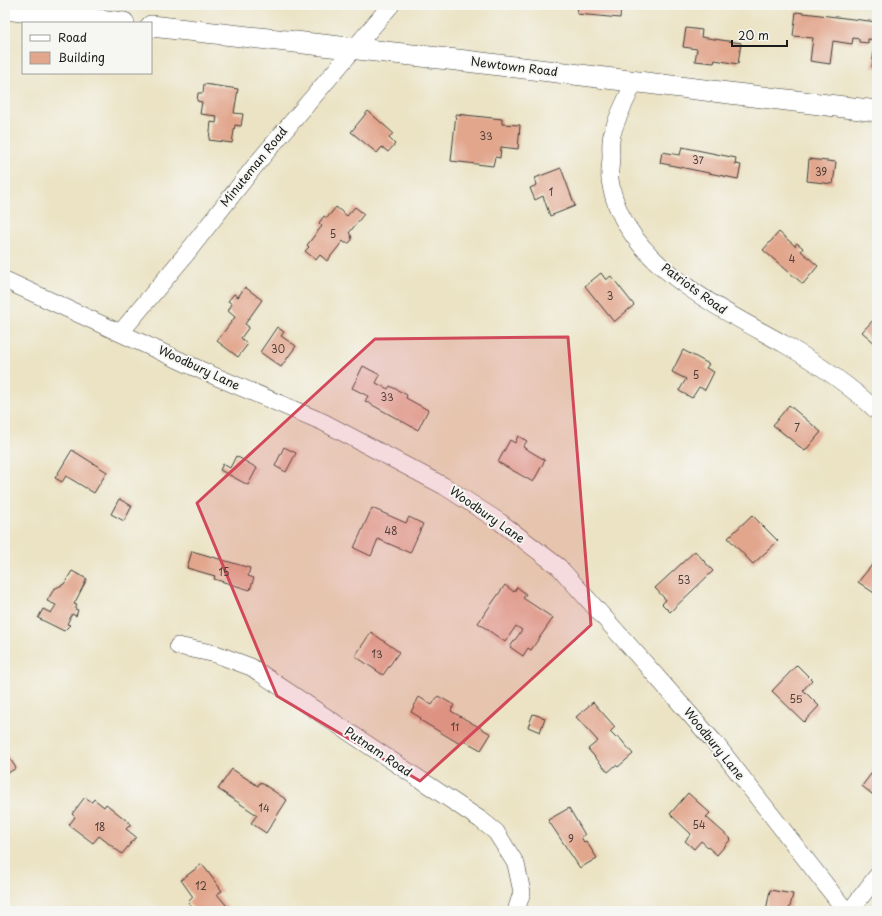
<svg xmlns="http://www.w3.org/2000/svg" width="882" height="916" font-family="'Playpen Sans',sans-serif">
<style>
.building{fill:#e2a68d}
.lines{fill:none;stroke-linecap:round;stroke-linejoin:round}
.minor-casing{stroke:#3b3a35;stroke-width:18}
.tertiary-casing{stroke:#3b3a35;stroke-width:22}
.minor{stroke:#fff;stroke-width:17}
.tertiary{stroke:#fff;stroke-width:21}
.marked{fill:#d1495b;fill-opacity:0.2;stroke:#d1495b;stroke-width:3;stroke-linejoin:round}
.labels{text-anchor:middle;stroke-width:4;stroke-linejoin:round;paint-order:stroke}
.number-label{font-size:10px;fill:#4e3e38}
.street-label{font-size:12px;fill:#1c1c1c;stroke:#f6f6f2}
</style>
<rect width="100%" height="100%" fill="#f6f6f2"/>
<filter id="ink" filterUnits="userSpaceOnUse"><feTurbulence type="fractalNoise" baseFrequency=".025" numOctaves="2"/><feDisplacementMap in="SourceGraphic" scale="8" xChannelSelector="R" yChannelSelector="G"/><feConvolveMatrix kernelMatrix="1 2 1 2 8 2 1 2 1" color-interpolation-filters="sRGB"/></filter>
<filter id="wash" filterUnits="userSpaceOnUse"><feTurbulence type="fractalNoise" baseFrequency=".012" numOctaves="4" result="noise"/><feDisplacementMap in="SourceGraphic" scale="16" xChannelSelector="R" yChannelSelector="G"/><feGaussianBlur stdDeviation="0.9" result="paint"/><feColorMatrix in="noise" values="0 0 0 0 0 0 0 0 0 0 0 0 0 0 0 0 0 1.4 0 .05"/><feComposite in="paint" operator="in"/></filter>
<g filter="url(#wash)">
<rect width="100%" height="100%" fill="#ebe3c4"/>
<g id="blocks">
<path class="building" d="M578 5H621L620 18 577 14Z
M796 12 877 22 876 40 868 39V43L859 42V39L853 38 852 44 833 41 830 64 810 61 813 38 793 36Z
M686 28 702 30 701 37 741 43 738 64 715 60 714 63 695 61 697 49 683 47Z
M875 43 877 44V68L872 67Z
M204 84 238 89 234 113 243 114 241 126 235 125 232 143 209 140 211 122 216 123 217 116 200 114 202 102 197 101 198 93H203Z
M368 111 393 133 389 138 395 144 388 152 382 147 377 153 351 132Z
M456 114 502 119V124L520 125 518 149 501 147 500 158 495 157 493 166 451 161Z
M682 147 736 158 735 164 741 165 738 179 660 163 662 152 680 155Z
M809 159 836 162 833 184 807 181Z
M561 168 575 206 550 216 543 196 535 200 530 188 537 185 535 178Z
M336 207 347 216 355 207 364 214 349 233 351 235 352 240 349 243H345L343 241 327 261 320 255 316 260 305 251 309 247 307 245 322 226 319 223 324 216 327 218Z
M779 232 795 246 797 243 803 248 801 251 818 266 803 284 763 250Z
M601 273 606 280 611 276 634 305 614 322 585 286Z
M245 287 262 300 245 324 249 327 241 338 248 344 238 357 217 341 235 317 228 311 232 304 228 301 234 294 238 297Z
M877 316V345L862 332Z
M277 327 284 332 281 336 296 346 281 367 260 352Z
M683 350 709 364 706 368 714 372 705 390 699 387 692 398 679 391 686 379 672 372Z
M363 366 380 375 376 383 388 389 390 386 407 395 406 398 428 410 418 430 365 401 368 396 352 388Z
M789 405 821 432 805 451 773 425Z
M518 436 527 441 523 447 545 460 533 482 498 462 510 440 515 443Z
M284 447 296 453 286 472 275 466Z
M72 450 107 472 94 493 66 476 62 482 55 478Z
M236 456 257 468 248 485 220 470 223 464 230 468Z
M119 499 132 506 124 521 111 514Z
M372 508 406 523 409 517 423 524 410 553 378 539 371 556 354 548Z
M752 515 778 541 753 564 728 538Z
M192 551 250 568 248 576 254 578 250 590 214 579 215 576 187 568Z
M695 551 713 571 670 612 662 604 666 600 655 588Z
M877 559V595L858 582Z
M72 571 87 579 74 604 77 605 75 609 78 610 76 616 72 614 67 624 70 625 64 631 38 618 43 609 51 613 56 605 47 601 54 589 64 584Z
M505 585 514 592 517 587 526 594 523 598 553 618 531 650 528 648 523 656 510 647 522 630 516 626 505 642 478 623Z
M371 632 399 652 383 675 355 656Z
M797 665 812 680 803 690 819 706 804 722 772 691Z
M438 696 454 705 451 711 491 734 481 750 463 740 460 744 420 720 421 718 411 712 419 697 432 705Z
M593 702 615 727 610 732 616 738 618 736 633 754 618 767 616 765 608 772 588 749 598 741 576 717Z
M533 714 545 718 540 732 528 727Z
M5 751 16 768 5 775Z
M877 761V798L862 786 874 770 872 769Z
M232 769 258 786 260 782 287 800 266 833 251 823 257 815 218 789Z
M688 793 710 813 706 817 731 839 717 855 701 841 694 849 685 841 691 834 670 814Z
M85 797 92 802 94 799 104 807 106 804 131 824 126 829 136 837 122 854 99 836 93 843 69 825 75 817 72 814Z
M569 808 585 835 581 837 584 842 586 841 597 858 580 868 548 820Z
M202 864 222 891 217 894 231 911H203L201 909 195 911 188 902 193 897 181 880Z
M770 890 793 894 789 911H766Z"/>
</g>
</g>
<g filter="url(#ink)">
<use href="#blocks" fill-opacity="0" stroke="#3b3a35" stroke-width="1"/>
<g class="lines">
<g class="minor-casing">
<path id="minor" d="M634 82C628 97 615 120 612 135 610 142 611 149 611 156 611 164 609 173 610 180 622 263 720 308 784 344 817 363 849 385 877 411
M5 280 205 372 323 422 444 486 500 522 559 567 641 659 716 744 846 911
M121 332 186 254 258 162 391 5
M178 646 216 654 251 667 481 820 496 832 516 864 522 892 516 911
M850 911 877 876"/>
</g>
<g class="tertiary-casing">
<path id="tertiary" d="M5 9 124 23
M151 26 466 61 877 111"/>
</g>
<use href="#minor" class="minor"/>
<use href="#tertiary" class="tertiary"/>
</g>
</g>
<path class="marked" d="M568 337 591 625 420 781 277 696 197 503 375 339Z"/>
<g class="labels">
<g class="number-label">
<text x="486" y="140">33</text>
<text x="698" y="164">37</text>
<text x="821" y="176">39</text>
<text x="551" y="196">1</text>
<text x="333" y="238">5</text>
<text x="792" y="263">4</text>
<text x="610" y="300">3</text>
<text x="278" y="353">30</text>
<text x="696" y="379">5</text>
<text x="387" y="401">33</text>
<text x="797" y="432">7</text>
<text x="391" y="535">48</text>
<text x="224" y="576">15</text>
<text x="684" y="584">53</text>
<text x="377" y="658">13</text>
<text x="796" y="703">55</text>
<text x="455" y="731">11</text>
<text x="264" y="812">14</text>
<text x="699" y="829">54</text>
<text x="100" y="831">18</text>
<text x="571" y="843">9</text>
<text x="201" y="890">12</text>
</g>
<g class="street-label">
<text transform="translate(514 67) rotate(7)" y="4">Newtown Road</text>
<text transform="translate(254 167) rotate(-51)" y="4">Minuteman Road</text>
<text transform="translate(694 289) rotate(36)" y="4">Patriots Road</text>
<text transform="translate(199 368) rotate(25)" y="4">Woodbury Lane</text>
<text transform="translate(487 515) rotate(35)" y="4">Woodbury Lane</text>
<text transform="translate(714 744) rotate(51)" y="4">Woodbury Lane</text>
<text transform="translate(378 752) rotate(34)" y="4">Putnam Road</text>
</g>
</g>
<rect width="882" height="916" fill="none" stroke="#f6f6f2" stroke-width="20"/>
<rect x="22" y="22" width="130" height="52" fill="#f6f6f2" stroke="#9f9f9c"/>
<rect x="30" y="35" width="20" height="6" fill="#ffffff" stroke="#9f9f9c"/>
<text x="58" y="42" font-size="12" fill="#1c1c1c">Road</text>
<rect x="30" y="52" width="20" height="12" fill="#e2a68d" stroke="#9f9f9c"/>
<text x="58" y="62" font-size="12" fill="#1c1c1c">Building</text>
<path d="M732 40v6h55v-6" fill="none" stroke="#1c1c1c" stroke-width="2"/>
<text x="738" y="40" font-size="12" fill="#1c1c1c" stroke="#f6f6f2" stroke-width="3" paint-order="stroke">20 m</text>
</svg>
